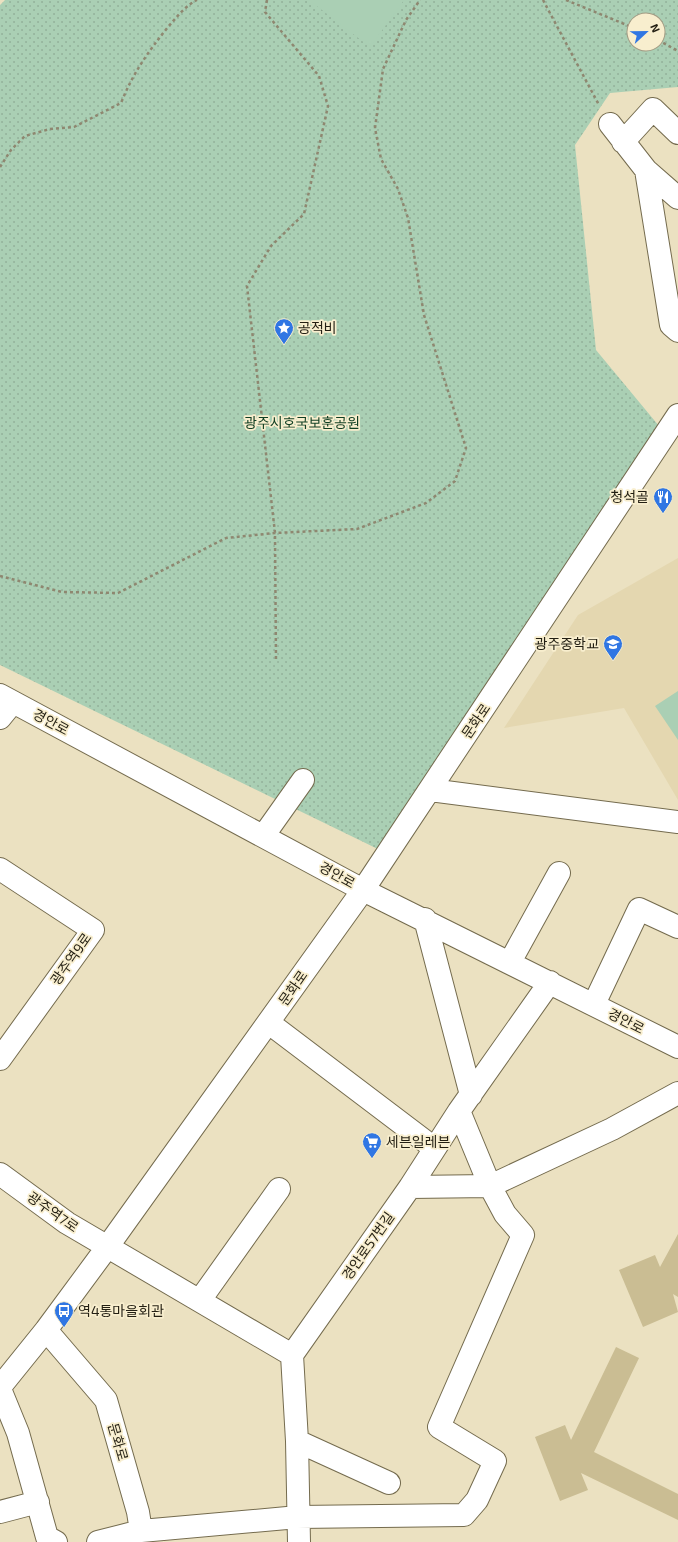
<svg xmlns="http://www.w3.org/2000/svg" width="678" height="1542" font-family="'Exo 2','Noto Sans KR',sans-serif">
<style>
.built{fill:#e4d7b0}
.green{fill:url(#green-dots);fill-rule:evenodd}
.pitch{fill:#aacfb4}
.building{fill:#cabd93}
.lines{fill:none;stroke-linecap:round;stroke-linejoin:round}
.minor-casing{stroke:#746b4e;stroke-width:24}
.path{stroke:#8e8770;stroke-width:2.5;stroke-dasharray:3 3;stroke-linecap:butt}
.minor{stroke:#fff;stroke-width:22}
.labels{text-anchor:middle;stroke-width:3.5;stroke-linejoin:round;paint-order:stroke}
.poi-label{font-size:14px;fill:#231f13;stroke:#f8eece;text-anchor:start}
.park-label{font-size:14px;fill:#0f3e22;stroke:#f8eece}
.street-label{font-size:14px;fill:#231f13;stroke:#f8eece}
</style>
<defs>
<pattern id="green-dots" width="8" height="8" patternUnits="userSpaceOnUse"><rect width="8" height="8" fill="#aacfb4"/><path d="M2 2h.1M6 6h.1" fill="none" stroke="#92b19a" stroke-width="1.8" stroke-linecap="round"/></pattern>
</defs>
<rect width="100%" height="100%" fill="#ebe1c1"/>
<path class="built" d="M678 558V800L624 708 504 728 578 615Z"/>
<path class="green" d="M5 0H678V87L610 93 575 145 596 350 659 426 386 853 0 665V5ZM634 20H658V44H634Z"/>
<path class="pitch" d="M309 0H404L370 47Z
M678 691V740L655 706Z"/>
<path class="building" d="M678 1234V1297L673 1294 678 1312 643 1327 619 1270 655 1255 660 1267Z
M616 1347 639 1358 594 1452 678 1494V1520L581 1473 588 1490 560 1501 535 1437 565 1425 571 1440Z"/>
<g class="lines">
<g class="minor-casing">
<path id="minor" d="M610 124 646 170 678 198
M623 142 653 109 678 133
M646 170 671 325 678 331
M0 695 363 890 678 1047
M0 718 13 702
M430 790 678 822
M264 835 303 780
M0 869 93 930 0 1059
M425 919 471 1095
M510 962 559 873
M594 1004 639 909 678 927
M269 1023 434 1148
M0 1174 67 1223 292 1355
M410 1187 490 1186 612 1129 678 1093
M200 1300 279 1189
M46 1330 106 1400 138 1512 141 1531
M0 1387 46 1330 108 1246 363 890 678 415
M0 1389 18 1433 47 1537 56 1542
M297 1441 389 1483
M0 1512 38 1502
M98 1542 141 1531 298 1517 464 1515 477 1500 495 1461 439 1427 523 1235 505 1214 490 1186 459 1111
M299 1542 297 1441 292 1355 410 1187 459 1111 550 982"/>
</g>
<path class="path" d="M267 0 265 12 319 76 328 106 304 214 271 246 247 286 275 533 276 661
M543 0 599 105
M566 0 634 28
M658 40 678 51
M0 167 11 150 25 136 50 129 74 127 121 103C133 73 148 52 168 27 177 17 185 6 197 0
M0 576 62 592 118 593 226 538 275 533 357 529 426 503 455 481 466 448 424 315 408 218 398 189 381 159 375 128 383 69 406 20 420 0"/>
<use href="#minor" class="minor"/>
</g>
<defs>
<g id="sight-pin" transform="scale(1)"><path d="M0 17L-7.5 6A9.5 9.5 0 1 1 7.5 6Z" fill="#3076e3" stroke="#f8eece"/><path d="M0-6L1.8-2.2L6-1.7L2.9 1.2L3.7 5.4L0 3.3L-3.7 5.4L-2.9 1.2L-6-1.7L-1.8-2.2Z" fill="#fff"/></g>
<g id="restaurant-pin" transform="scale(1)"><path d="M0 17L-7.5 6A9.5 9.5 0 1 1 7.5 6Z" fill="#3076e3" stroke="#f8eece"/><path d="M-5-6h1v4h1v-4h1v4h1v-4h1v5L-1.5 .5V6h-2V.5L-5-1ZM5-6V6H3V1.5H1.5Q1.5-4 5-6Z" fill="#fff"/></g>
<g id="school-pin" transform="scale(1)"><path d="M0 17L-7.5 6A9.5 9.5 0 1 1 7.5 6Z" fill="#3076e3" stroke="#f8eece"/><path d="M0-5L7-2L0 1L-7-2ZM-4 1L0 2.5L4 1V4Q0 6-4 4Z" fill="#fff"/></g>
<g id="supermarket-pin" transform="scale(1)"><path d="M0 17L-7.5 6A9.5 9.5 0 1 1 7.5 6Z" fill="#3076e3" stroke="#f8eece"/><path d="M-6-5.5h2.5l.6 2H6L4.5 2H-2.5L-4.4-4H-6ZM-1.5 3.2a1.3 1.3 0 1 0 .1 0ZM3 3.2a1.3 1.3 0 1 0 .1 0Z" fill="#fff"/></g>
<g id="bus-pin" transform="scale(1)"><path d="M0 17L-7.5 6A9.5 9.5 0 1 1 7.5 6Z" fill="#3076e3" stroke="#f8eece"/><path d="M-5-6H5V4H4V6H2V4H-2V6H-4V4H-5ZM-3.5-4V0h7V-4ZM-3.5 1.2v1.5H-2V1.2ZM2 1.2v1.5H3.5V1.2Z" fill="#fff"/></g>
</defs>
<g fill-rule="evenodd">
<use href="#sight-pin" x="284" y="328"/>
<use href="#restaurant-pin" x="663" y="497"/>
<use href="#school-pin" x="613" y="644"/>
<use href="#supermarket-pin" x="372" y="1142"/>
<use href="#bus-pin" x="64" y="1311"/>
</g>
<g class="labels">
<g class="poi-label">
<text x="298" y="333">공적비</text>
<text x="649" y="502" text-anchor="end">청석골</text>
<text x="599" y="649" text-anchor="end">광주중학교</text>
<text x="386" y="1147">세븐일레븐</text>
<text x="78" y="1316">역4통마을회관</text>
</g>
<g class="park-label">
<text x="302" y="428">광주시호국보훈공원</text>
</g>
<g class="street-label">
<text transform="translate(476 721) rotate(-56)" y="5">문화로</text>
<text transform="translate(51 722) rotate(28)" y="5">경안로</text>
<text transform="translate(337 875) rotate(29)" y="5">경안로</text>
<text transform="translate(71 959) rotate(-55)" y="5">광주역9로</text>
<text transform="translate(293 988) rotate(-55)" y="5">문화로</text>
<text transform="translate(626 1021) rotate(27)" y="5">경안로</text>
<text transform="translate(53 1212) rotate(35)" y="5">광주역7로</text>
<text transform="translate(368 1246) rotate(-55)" y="5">경안로57번길</text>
<text transform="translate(118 1442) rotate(74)" y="5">문화로</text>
</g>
</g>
<g transform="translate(646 32) rotate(68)"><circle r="19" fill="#f8eece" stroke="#a39b83"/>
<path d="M0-3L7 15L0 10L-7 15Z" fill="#3076e3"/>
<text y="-6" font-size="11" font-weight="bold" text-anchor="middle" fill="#231f13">N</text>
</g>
</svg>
